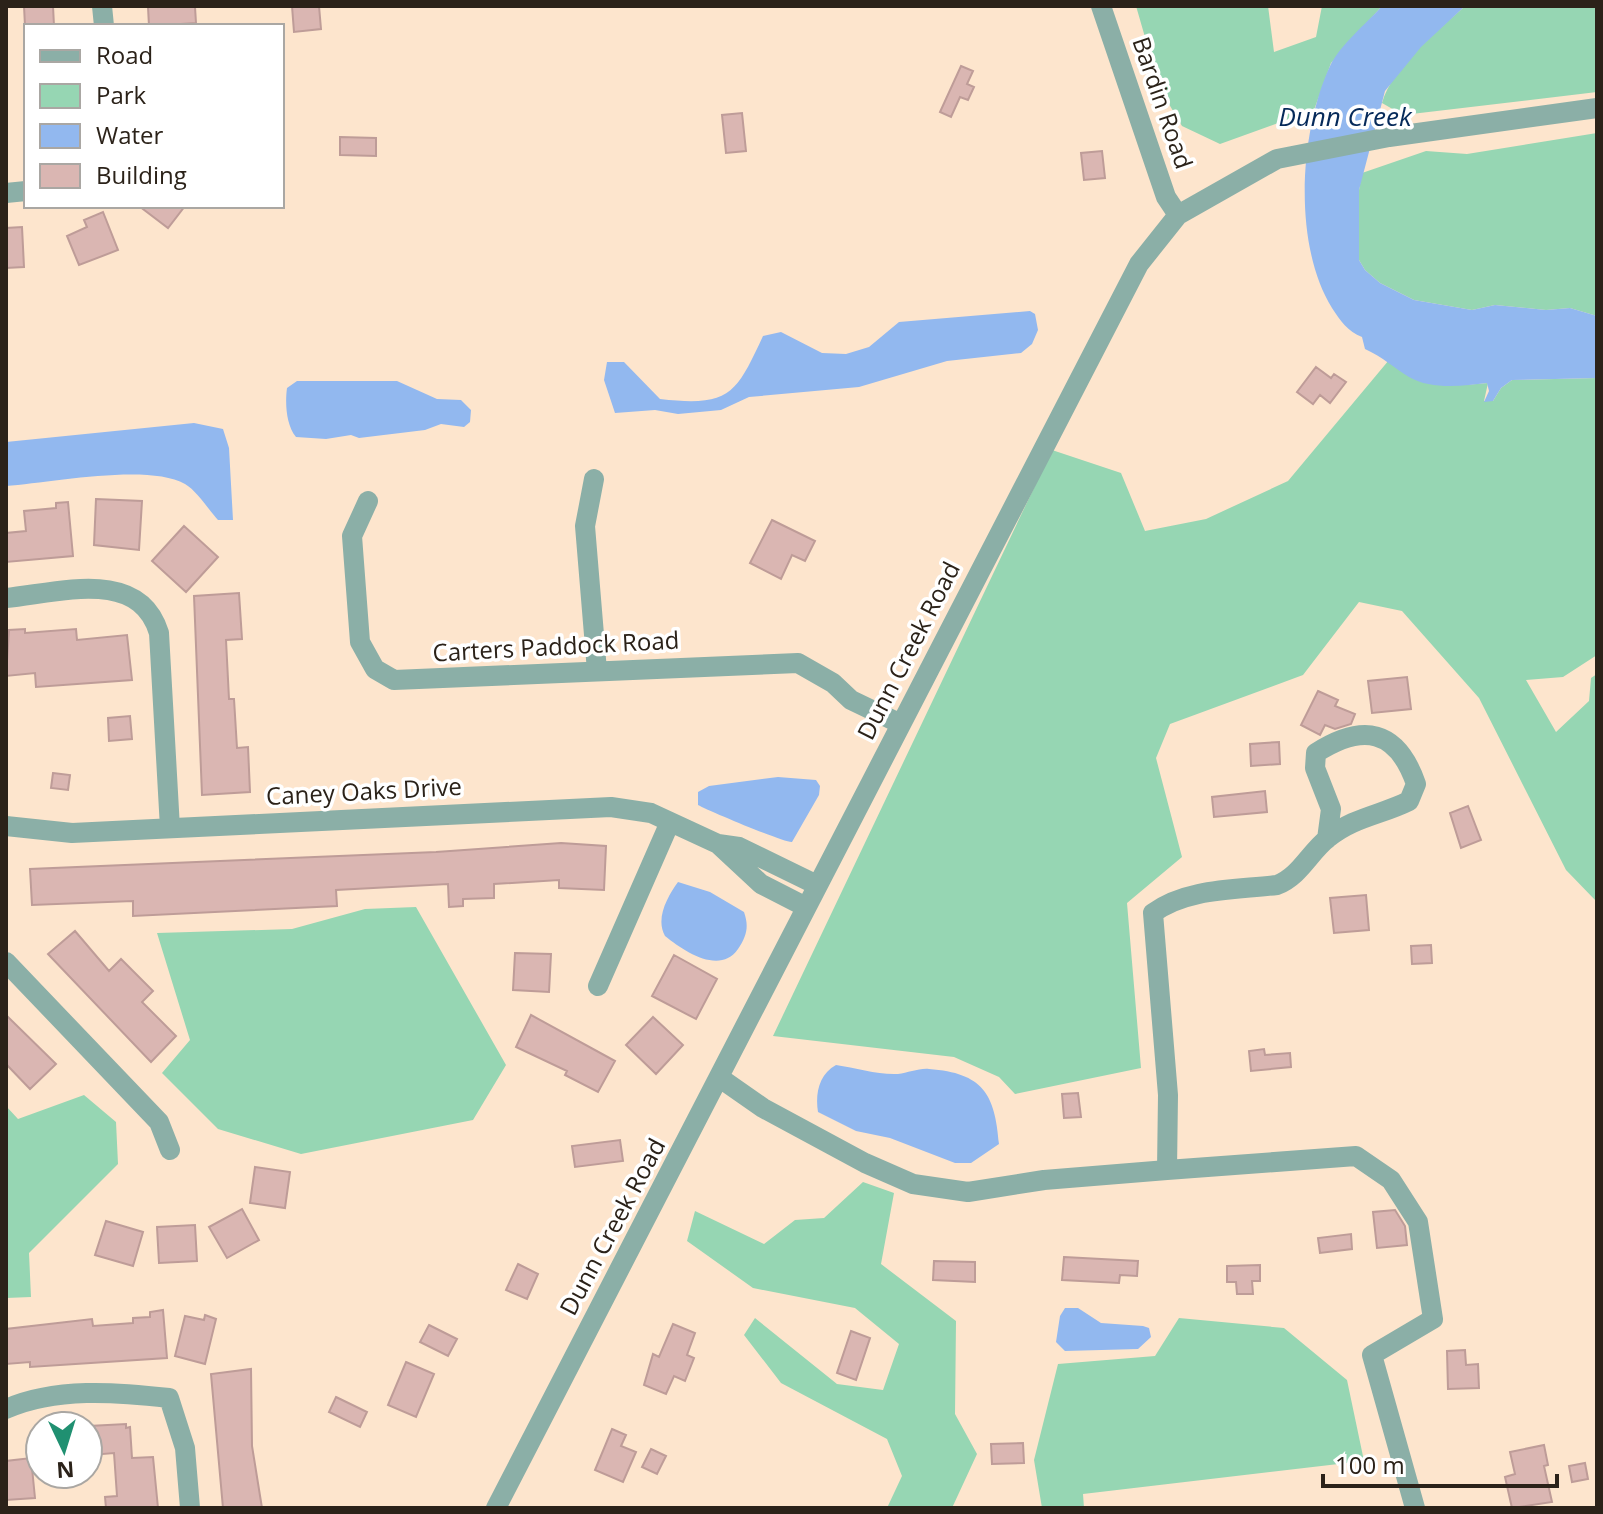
<svg xmlns="http://www.w3.org/2000/svg" width="1603" height="1514" font-family="'Open Sans',sans-serif">
<style>
.green{fill:#96d6b3}
.water{fill:#92b8ef}
.building{fill:#dab6b2;stroke:#be9c98;stroke-width:2}
.lines{fill:none;stroke-linecap:round;stroke-linejoin:round}
.minor{stroke:#8bafa7;stroke-width:20}
.labels{text-anchor:middle;stroke-width:7;stroke-linejoin:round;paint-order:stroke}
.street-label{font-size:24px;fill:#2b2219;stroke:#fff}
.water-label{font-size:26px;font-style:italic;fill:#062a5a;stroke:#fff}
</style>
<rect width="100%" height="100%" fill="#fde5cd"/>
<path class="green" d="M1136 6H1268L1274 52 1316 37 1322 6H1382L1331 63 1314 110 1220 144 1182 126 1160 89Z
M1465 6H1597V92L1403 115 1382 103C1393 65 1437 32 1465 6Z
M1597 133V316L1570 308 1546 310 1495 305 1472 310 1414 300 1380 283 1365 270 1359 260V190L1362 173 1426 151 1467 154Z
M1389 360C1422 388 1446 387 1488 383L1484 401H1493L1501 388 1512 380 1597 378V655L1563 677 1526 680 1556 732 1589 701 1591 678 1597 674V902L1566 870 1479 698 1402 611 1359 602 1303 675 1170 724 1156 758 1182 857 1127 903 1141 1068 1015 1094 999 1077 954 1057 773 1036 1052 450 1121 473 1145 531 1206 519 1288 481Z
M416 907 506 1065 473 1120 301 1154 218 1129 162 1073 190 1040 157 933 292 929 365 909Z
M84 1095 116 1122 118 1164 29 1253 31 1297 6 1298V1106L18 1119Z
M863 1182 894 1193 881 1264 956 1321 955 1414 977 1454 952 1508H887L902 1476 887 1439 781 1383 744 1335 755 1318 837 1384 883 1390 899 1344 855 1308 753 1288 687 1241 695 1211 764 1244 795 1220 824 1218Z
M1179 1318 1284 1328 1347 1380 1364 1461 1083 1494 1084 1508H1042L1034 1460 1058 1364 1155 1356Z"/>
<path class="water" d="M1382 6H1465L1421 47 1385 91 1359 190V260L1365 270 1380 283 1414 300 1472 310 1495 305 1546 310 1570 308 1597 316V378L1512 380 1501 388 1493 401 1484 402 1489 391 1487 383C1463 386 1431 390 1409 377 1394 368 1383 357 1365 349L1362 337C1348 332 1340 320 1332 308 1293 245 1299 133 1330 66 1340 45 1366 24 1382 6Z
M1030 311 1035 314 1038 330 1032 344 1021 353 947 361 859 387 749 397 721 410 678 414 655 410 615 413 604 380 607 362H624L660 399C730 407 736 394 763 336L781 332 822 353 846 354 869 347 899 322Z
M297 381H397L437 399 461 400 471 410 470 422 464 427 441 424 425 430 359 438 351 435 326 439 296 437C286 425 285 403 287 388Z
M194 423 223 429 229 448 233 520H218C208 509 197 491 185 484 148 463 50 483 6 486V442Z
M778 777 816 780 820 786 819 795 792 842C785 843 709 811 698 805V792L709 786Z
M678 882 710 892 744 912C749 926 747 936 738 949 720 975 685 952 665 936 655 918 668 896 678 882Z
M836 1065C856 1068 878 1075 898 1074 908 1073 919 1068 929 1069 983 1073 995 1094 999 1144L971 1163H955L890 1138 856 1131 818 1112C815 1094 819 1074 836 1065Z
M1065 1308H1078L1101 1323 1143 1326 1149 1328 1151 1337 1138 1349 1065 1351 1056 1342 1060 1316Z"/>
<path class="building" d="M24 6H53L54 26H25Z
M187 6 195 7 196 23 149 26 148 7Z
M292 6H319L321 29 294 32Z
M961 66 973 71 967 84 974 87 968 100 960 97 951 117 940 112Z
M742 113 746 151 726 153 722 115Z
M340 137 376 138V156L340 155Z
M1102 151 1105 178 1084 180 1081 153Z
M139 206H185L168 228Z
M103 212 118 250 79 265 67 236 87 227 84 220Z
M22 227 24 267 6 268V228Z
M1316 367 1331 378 1334 374 1346 382 1330 403 1320 395 1313 404 1297 392Z
M96 499 142 501 139 550 94 545Z
M68 502 73 556 6 562V533L26 531 24 511 56 508V503Z
M772 520 815 541 805 561 792 555 781 579 750 563Z
M184 526 218 557 186 592 152 561Z
M239 593 242 639 226 640 229 699H234L237 748 248 747 250 792 202 795 194 596Z
M25 629V633L76 629 77 640 127 635 132 680 36 687 35 673 6 676 9 630Z
M1407 677 1411 709 1372 713 1368 681Z
M1318 691 1338 700 1335 706 1355 714 1351 724 1335 729 1325 725 1320 735 1301 725Z
M130 716 132 739 109 741 108 718Z
M1279 742 1280 764 1251 766 1250 744Z
M53 773 70 775 68 790 51 788Z
M1265 791 1267 812 1214 817 1212 797Z
M1468 806 1481 840 1461 848 1450 813Z
M561 843 606 846 604 890 559 888V880L494 884V898L463 899V906L449 907 448 884 336 890 337 906 133 916V901L32 905 30 869 436 852Z
M1366 895 1369 930 1334 933 1330 898Z
M75 931 109 971 121 959 153 991 142 1002 176 1036 151 1062 48 954Z
M1431 945 1432 963 1412 964 1411 946Z
M515 953 551 954 549 992 513 990Z
M674 955 717 979 696 1019 652 996Z
M6 1015 56 1064 30 1089 6 1064Z
M531 1015 615 1061 598 1092 565 1075 567 1071 516 1047Z
M653 1017 683 1045 656 1074 626 1045Z
M1264 1049 1265 1055 1290 1053 1291 1067 1251 1071 1249 1051Z
M1078 1093 1081 1117 1064 1118 1062 1094Z
M620 1140 623 1161 575 1167 572 1146Z
M255 1167 290 1172 285 1208 250 1203Z
M242 1209 259 1240 227 1258 209 1227Z
M1395 1210 1405 1226 1407 1245 1377 1248 1373 1212Z
M106 1221 143 1232 133 1266 95 1255Z
M195 1225 197 1261 159 1263 157 1227Z
M1351 1234 1352 1249 1320 1253 1318 1238Z
M1064 1257 1138 1261 1137 1276 1120 1275 1119 1283 1062 1280Z
M934 1261 975 1262V1282L933 1280Z
M518 1264 538 1274 527 1299 506 1290Z
M1260 1265V1281H1252L1253 1294H1237L1236 1282H1227V1266Z
M163 1310 167 1358 30 1367V1362L6 1364V1329L92 1319 93 1326 133 1323V1318L150 1317V1312Z
M205 1315 216 1319 205 1364 175 1356 185 1316 204 1320Z
M673 1324 695 1333 687 1355 694 1358 685 1381 674 1376 666 1394 644 1385 653 1354 659 1357Z
M429 1325 457 1339 448 1356 420 1342Z
M851 1331 870 1338 856 1380 837 1373Z
M1465 1350 1466 1365 1478 1364 1479 1388 1448 1389 1447 1351Z
M406 1362 434 1374 416 1417 388 1405Z
M251 1369 252 1446 262 1508H223L211 1374Z
M336 1397 367 1412 360 1427 329 1412Z
M126 1424V1428L130 1427 132 1458 153 1457 158 1508H106L105 1497 117 1496 114 1453 91 1455 89 1426Z
M612 1429 626 1435 621 1446 636 1452 623 1482 595 1470Z
M1023 1443 1024 1463 992 1464 991 1444Z
M1544 1445 1548 1465 1544 1466 1552 1502 1512 1508 1505 1477 1515 1474 1510 1452Z
M651 1449 666 1456 657 1474 642 1467Z
M31 1458 35 1498 6 1500V1461Z
M1585 1463 1588 1479 1572 1482 1569 1466Z"/>
<g class="lines">
<path class="minor" d="M102 6 104 26
M1101 6 1166 197 1178 215
M6 193 26 191
M594 479 585 526 597 671
M368 501 352 536 360 642 375 669 394 680 798 663 833 683 851 700 901 724
M6 598C58 593 139 567 159 633L170 828
M6 826 72 833 611 807 651 813 718 844 739 847 817 885
M718 844 761 884 806 907
M6 962 159 1122 170 1150
M598 986 670 822
M720 1078 763 1108 865 1163 913 1184 968 1192 1044 1180 1167 1170 1168 1095 1153 913C1187 888 1236 890 1277 885 1300 876 1309 853 1328 838 1354 817 1381 815 1409 801L1416 784C1397 729 1363 723 1316 753L1315 768 1331 809 1327 839
M1167 1170 1356 1156 1391 1180 1418 1222 1433 1319 1372 1355 1415 1508
M6 1409C55 1387 117 1392 169 1398L185 1448 190 1508
M496 1508 1139 264 1178 215 1277 159 1389 137 1597 108"/>
</g>
<g class="labels">
<g class="street-label">
<text transform="translate(1162 103) rotate(71)" y="8">Bardin Road</text>
<text transform="translate(556 647) rotate(-3)" y="8">Carters Paddock Road</text>
<text transform="translate(909 651) rotate(-63)" y="8">Dunn Creek Road</text>
<text transform="translate(364 792) rotate(-3)" y="8">Caney Oaks Drive</text>
<text transform="translate(613 1227) rotate(-62)" y="8">Dunn Creek Road</text>
</g>
<g class="water-label">
<text x="1345" y="126">Dunn Creek</text>
</g>
</g>
<rect width="1603" height="1514" fill="none" stroke="#2b2219" stroke-width="16"/>
<rect x="24" y="24" width="260" height="184" fill="#ffffff" stroke="#aaa7a3" stroke-width="2"/>
<rect x="40" y="50" width="40" height="12" fill="#8bafa7" stroke="#aaa7a3" stroke-width="2"/>
<text x="96" y="64" font-size="24" fill="#2b2219">Road</text>
<rect x="40" y="84" width="40" height="24" fill="#96d6b3" stroke="#aaa7a3" stroke-width="2"/>
<text x="96" y="104" font-size="24" fill="#2b2219">Park</text>
<rect x="40" y="124" width="40" height="24" fill="#92b8ef" stroke="#aaa7a3" stroke-width="2"/>
<text x="96" y="144" font-size="24" fill="#2b2219">Water</text>
<rect x="40" y="164" width="40" height="24" fill="#dab6b2" stroke="#aaa7a3" stroke-width="2"/>
<text x="96" y="184" font-size="24" fill="#2b2219">Building</text>
<g transform="translate(64 1450) rotate(176)"><circle r="38" fill="#ffffff" stroke="#aaa7a3" stroke-width="2"/>
<path d="M0-6L14 30L0 20L-14 30Z" fill="#209071"/>
<text y="-12" font-size="22" font-weight="bold" text-anchor="middle" fill="#2b2219">N</text>
</g>
<path d="M1323 1474v12h234v-12" fill="none" stroke="#2b2219" stroke-width="4"/>
<text x="1335" y="1474" font-size="24" fill="#2b2219" stroke="#ffffff" stroke-width="6" paint-order="stroke">100 m</text>
</svg>
